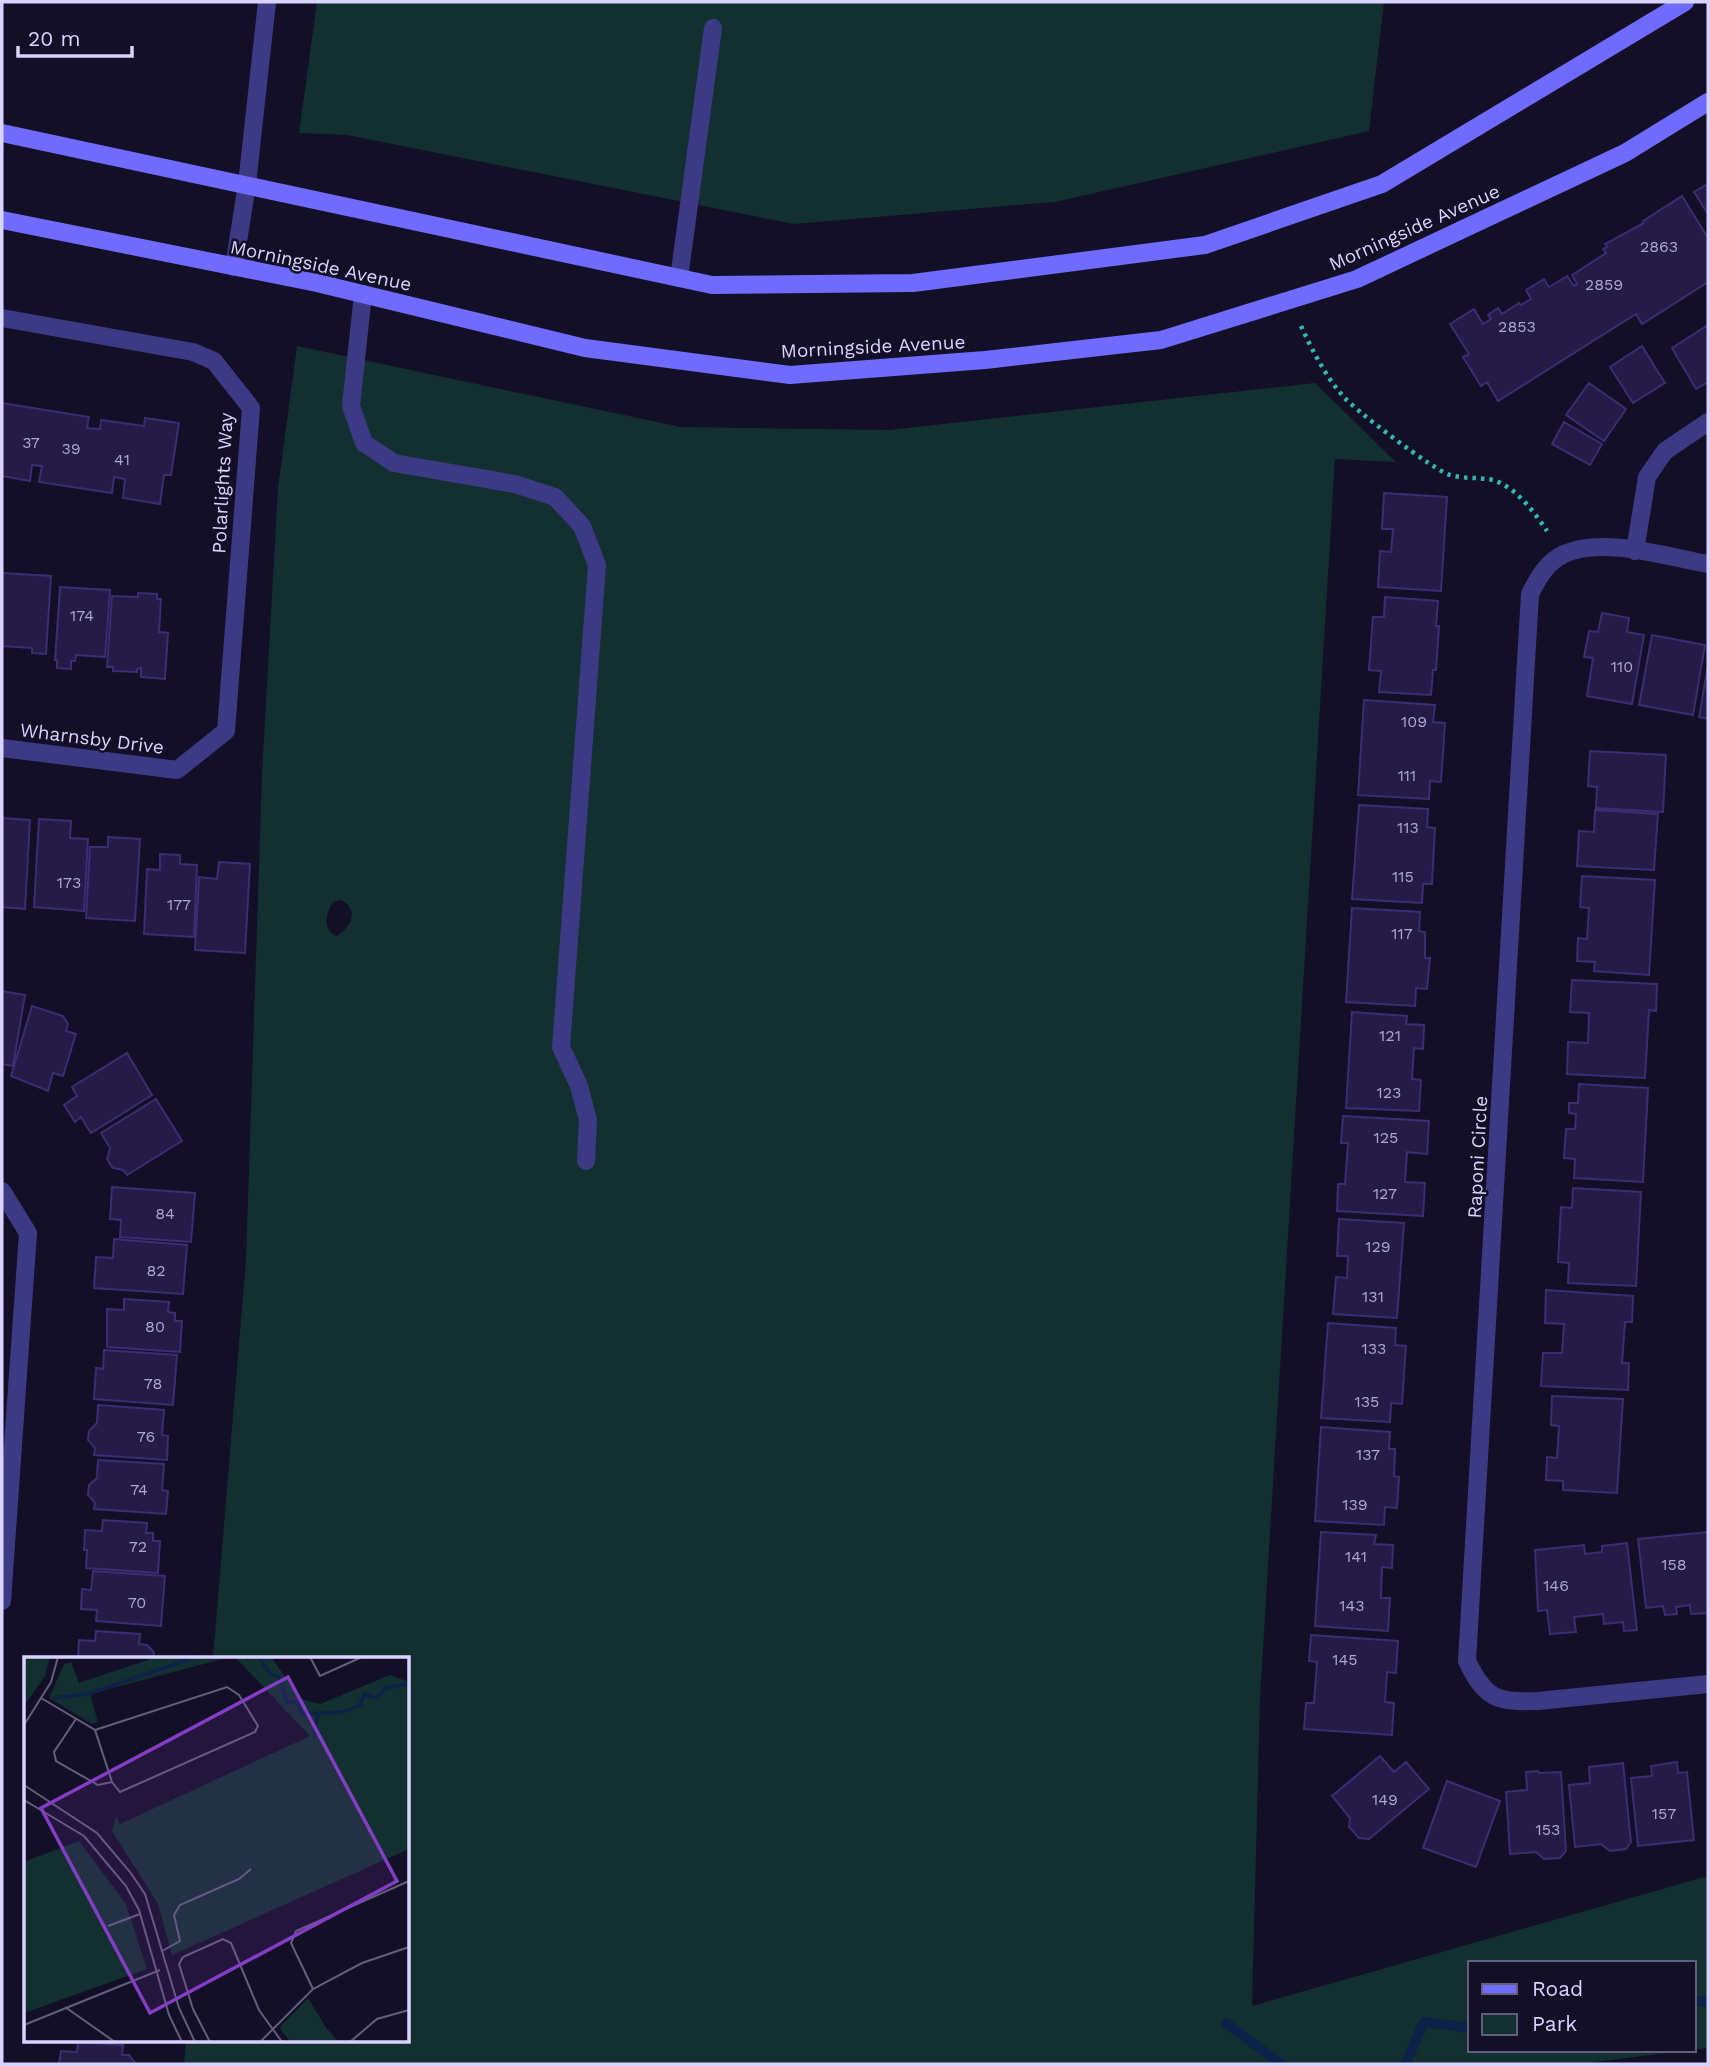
<svg xmlns="http://www.w3.org/2000/svg" width="1710" height="2066" font-family="'Work Sans',sans-serif">
<style>
.green{fill:#12302f;fill-rule:evenodd}
.lines{fill:none;stroke-linecap:round;stroke-linejoin:round}
.stream{stroke:#0c2248;stroke-width:10}
.building{fill:#241b47;stroke:#3b2d73;stroke-width:2}
.path{stroke:#2fb8b0;stroke-width:4.5;stroke-dasharray:3.5 5;stroke-linecap:butt}
.lane{stroke:#3d3a85;stroke-width:18}
.street{stroke:#3d3a85;stroke-width:18}
.secondary{stroke:#6f6bff;stroke-width:18}
.labels{text-anchor:middle;stroke-width:5;stroke-linejoin:round;paint-order:stroke}
.number-label{font-size:16px;fill:#aca6d1}
.street-label{font-size:19px;fill:#d9d4ff;stroke:#130f26}
.inset-river{fill:none;stroke:#0c2248;stroke-width:3.5}
.inset-road{fill:none;stroke:#625e7d;stroke-width:2}
.view{fill:#843dc5;fill-opacity:0.15;stroke:#843dc5;stroke-width:3.5}
.inset-edge{fill:none;stroke:#d9d4ff;stroke-width:3.5}
</style>
<rect width="100%" height="100%" fill="#130f26"/>
<path class="green" d="M317 2H1384L1369 131 1055 202 794 224 347 135 299 133Z
M297 346 681 427 888 430 1315 383 1396 462 1335 459 1260 1699 1252 2006 1708 1876V2048L1694 2050V1963H1470V2050H1690L1579 2064H184L186 2040H408V1658H213L246 1260 262 774 278 488ZM341 900C360 909 351 928 336 936 322 928 326 913 333 902Z"/>
<g class="lines">
<path class="stream" d="M1694 2000 1708 2002
M1226 2023 1281 2064
M1405 2064 1424 2022 1470 2028"/>
</g>
<path class="building" d="M1708 184V214L1694 192Z
M1682 196 1708 238V282L1642 324 1636 314 1498 401 1487 382 1481 386 1463 357 1469 354 1450 324 1474 309 1483 324 1491 319 1488 315 1498 308 1502 314 1519 303 1521 305 1531 299 1526 290 1544 279 1549 287 1567 276 1574 286 1577 284 1572 275 1606 253 1603 249 1607 247 1605 244 1644 223 1643 221Z
M1708 325V382L1696 389 1672 348Z
M1642 346 1665 383 1633 403 1610 367Z
M1589 383 1626 409 1604 441 1566 415Z
M2 403 89 417 87 428 100 429 101 420 144 426 145 418 179 423 171 475H164L160 504 123 498 125 479 114 477 112 493 39 482 42 466 32 465 30 481 2 476Z
M1564 422 1602 444 1590 465 1552 444Z
M1384 493 1447 497 1441 591 1378 587 1380 551 1391 552 1393 529H1382Z
M2 573 51 576 46 654 32 653V648L2 646Z
M60 587 110 590 105 657 76 655 75 661H71V669L57 668V660H55Z
M138 593 157 594V599H161L159 632 168 633 165 679 141 677V668L137 669V672L113 671V667H107L112 596 138 597Z
M1385 597 1438 601 1436 626H1439L1436 670H1433L1431 695 1379 692 1381 671 1369 670 1373 617H1384Z
M1602 613 1629 618 1627 632 1644 635 1632 704 1587 696 1593 658 1584 657 1589 631 1598 632Z
M1652 635 1705 645 1693 715 1639 705Z
M1708 665V719L1699 717Z
M1364 700 1435 705 1433 722 1445 723 1441 782 1430 781 1429 799 1358 795Z
M1590 751 1666 755 1663 812 1596 808 1597 787 1588 786Z
M1359 805 1428 809 1427 827 1435 828 1432 884H1423L1422 903 1352 899Z
M1595 810 1658 814 1654 870 1577 866 1579 831 1594 832Z
M2 818 30 820 25 909 2 907Z
M39 819 71 821 70 838 88 839 84 911 34 907Z
M108 837 140 839 135 921 86 918 90 847H108Z
M160 854 180 855V864L197 865 194 937 144 934 147 869 160 870Z
M219 862 250 864 245 953 195 950 199 877 217 879Z
M1582 876 1655 880 1649 975 1594 971 1595 962 1577 961 1578 938 1587 939 1589 908 1580 907Z
M1352 908 1420 912 1419 931 1425 932V958H1430L1427 989 1416 988 1415 1006 1346 1002Z
M1572 980 1657 984 1656 1011 1649 1010 1645 1078 1567 1074 1568 1042 1588 1043 1589 1013 1570 1012Z
M2 991 25 995 13 1066 2 1064Z
M32 1006 63 1016 68 1024 66 1031 76 1034 63 1076 53 1073 48 1091 11 1076Z
M1352 1012 1407 1016 1406 1024 1424 1025 1423 1049 1414 1048 1412 1079 1421 1080 1419 1111 1346 1108Z
M127 1053 152 1095 91 1133 81 1117 75 1122 64 1105 77 1096 72 1087Z
M1579 1084 1648 1088 1643 1182 1574 1178 1575 1159 1564 1158 1566 1129H1575L1576 1114 1569 1113V1103H1578Z
M156 1099 182 1141 127 1175 123 1170 113 1168 107 1159 110 1148 101 1133Z
M1343 1116 1429 1121 1427 1154 1407 1152 1405 1182 1425 1183 1423 1216 1337 1211 1338 1184H1345L1348 1143H1341Z
M112 1187 195 1193 191 1242 120 1237 121 1220 110 1219Z
M1573 1188 1641 1192 1636 1286 1568 1283 1569 1263 1558 1262 1561 1207 1572 1208Z
M1339 1219 1404 1223 1397 1318 1333 1314 1336 1277 1347 1278 1348 1256H1337Z
M114 1239 187 1245 183 1294 94 1288 96 1257 113 1258Z
M1546 1290 1633 1296 1632 1322H1625L1622 1363H1629L1628 1390 1541 1386 1543 1353H1562L1564 1324 1545 1323Z
M124 1299 169 1302 168 1312 175 1313V1321H182L180 1352 107 1347V1309L124 1310Z
M1328 1323 1396 1328 1395 1345 1406 1346 1402 1404 1391 1403 1390 1422 1321 1418Z
M104 1350 177 1355 173 1405 94 1399 96 1368 103 1369Z
M1552 1396 1623 1399 1617 1493 1563 1490V1481L1546 1480 1547 1457 1557 1458 1559 1426 1551 1425Z
M98 1405 164 1410 162 1435 168 1436 167 1460 94 1455 95 1448 88 1440 89 1431 97 1423Z
M1321 1427 1390 1432 1389 1449H1395L1394 1476 1399 1477 1397 1508 1385 1507 1384 1525 1315 1521Z
M98 1460 164 1464 162 1490 168 1491 166 1514 94 1509 95 1503 88 1495 89 1485 97 1478Z
M103 1520 147 1523 146 1533H153V1541H160L158 1573 86 1568 87 1550H84L85 1530 102 1531Z
M1321 1532 1376 1535 1374 1544 1393 1545 1392 1568 1382 1567 1381 1598H1390L1388 1631 1315 1626Z
M1708 1532V1613L1691 1614 1690 1605 1676 1607 1677 1614 1665 1615 1663 1606 1646 1608 1638 1539Z
M1627 1543 1637 1630 1624 1631 1623 1622 1604 1624 1603 1614 1574 1617 1576 1632 1550 1634 1547 1610 1538 1611 1535 1550 1584 1545 1585 1554 1602 1552V1546Z
M93 1571 165 1576 161 1626 96 1621 97 1610 81 1609 82 1589 91 1590Z
M96 1631 140 1634 139 1644 147 1645 154 1652 153 1658H78L79 1640 95 1641Z
M1311 1635 1398 1641 1396 1673 1387 1672 1385 1702 1394 1703 1392 1735 1304 1729 1306 1703H1314L1317 1662 1309 1661Z
M1380 1756 1394 1772 1406 1762 1429 1789 1369 1839 1359 1838 1349 1827 1350 1818 1332 1796Z
M1677 1762 1678 1773 1687 1772 1694 1840 1638 1846 1631 1778 1652 1776 1651 1766Z
M1623 1763 1631 1842 1626 1849 1610 1851 1601 1844 1575 1847 1569 1785 1590 1783 1589 1767Z
M1538 1771 1539 1773 1561 1772 1566 1851 1560 1858 1544 1859 1536 1852 1510 1854 1506 1792 1527 1790 1526 1772Z
M1447 1781 1500 1801 1476 1867 1423 1848Z
M78 2042 123 2045 122 2055H129L136 2064H59L61 2051 77 2052Z"/>
<g class="lines">
<path class="path" d="M1301 326C1312 350 1325 375 1342 395 1353 409 1435 471 1450 475 1464 479 1479 477 1493 480 1516 487 1534 512 1547 531"/>
<path class="lane" d="M234 267 247 184 267 2
M679 278 713 28
M363 294 351 406 364 443 394 463 515 484 555 497 582 526 597 565 561 1047 579 1086 588 1120 586 1161
M1635 551 1647 477 1665 451 1708 422"/>
<path class="street" d="M2 318 193 352 214 361 251 408 226 731 177 770 2 748
M1708 564C1668 557 1602 536 1564 554 1547 562 1538 578 1530 594L1467 1661C1486 1700 1497 1702 1538 1701L1708 1684
M2 1191 28 1233 2 1601"/>
<path class="secondary" d="M2 133 712 285 913 283 1205 245 1382 184 1685 2
M2 220 317 283 585 348 790 375 985 360 1161 340 1357 279 1625 153 1708 102"/>
</g>
<g class="labels">
<g class="number-label">
<text x="1659" y="252">2863</text>
<text x="1604" y="290">2859</text>
<text x="1517" y="332">2853</text>
<text x="31" y="448">37</text>
<text x="71" y="454">39</text>
<text x="122" y="465">41</text>
<text x="82" y="621">174</text>
<text x="1622" y="672">110</text>
<text x="1414" y="727">109</text>
<text x="1407" y="781">111</text>
<text x="1408" y="833">113</text>
<text x="1403" y="882">115</text>
<text x="69" y="888">173</text>
<text x="179" y="910">177</text>
<text x="1402" y="939">117</text>
<text x="1390" y="1041">121</text>
<text x="1389" y="1098">123</text>
<text x="1386" y="1143">125</text>
<text x="1385" y="1199">127</text>
<text x="165" y="1219">84</text>
<text x="1378" y="1252">129</text>
<text x="156" y="1276">82</text>
<text x="1373" y="1302">131</text>
<text x="155" y="1332">80</text>
<text x="1374" y="1354">133</text>
<text x="153" y="1389">78</text>
<text x="1367" y="1407">135</text>
<text x="146" y="1442">76</text>
<text x="1368" y="1460">137</text>
<text x="139" y="1495">74</text>
<text x="1355" y="1510">139</text>
<text x="138" y="1552">72</text>
<text x="1356" y="1562">141</text>
<text x="1674" y="1570">158</text>
<text x="1556" y="1591">146</text>
<text x="137" y="1608">70</text>
<text x="1352" y="1611">143</text>
<text x="1345" y="1665">145</text>
<text x="1385" y="1805">149</text>
<text x="1664" y="1819">157</text>
<text x="1548" y="1835">153</text>
</g>
<g class="street-label">
<text transform="translate(1414 227) rotate(-24)" y="7">Morningside Avenue</text>
<text transform="translate(321 265) rotate(12)" y="7">Morningside Avenue</text>
<text transform="translate(873 346) rotate(-3)" y="7">Morningside Avenue</text>
<text transform="translate(222 483) rotate(-87)" y="7">Polarlights Way</text>
<text transform="translate(92 738) rotate(7)" y="7">Wharnsby Drive</text>
<text transform="translate(1477 1157) rotate(-87)" y="7">Raponi Circle</text>
</g>
</g>
<g transform="translate(24 1657)">
<rect width="385" height="385" fill="#130f26"/>
<path d="M0 0H26L21 19 0 49ZM133 0H206L66 37 74 65 68 67 25 41 40 7 47 5 55 26ZM211 0H247L277 42 296 47 366 18 385 25V192L148 298 134 247 88 174 92 159 96 167 286 79ZM55 184 102 247 123 312 0 356V205ZM284 341 301 369 314 385H267L258 375 256 370Z" fill="#12302f"/>
<path class="inset-river" d="M235 0 246 17 254 19 263 45H273L277 57 319 55 336 48 340 37 352 41 362 31 385 27M29 41 64 37 172 0M290 81 294 57"/>
<path class="inset-road" d="M286 0 296 19 338 0M17 41 71 73 88 125 96 135 231 75 234 69 215 38 203 30 71 73M52 62 30 95 32 104 74 128 88 125M0 68 27 25 34 0M0 128 73 176 106 215 121 237 155 351 171 385M0 143 60 179 102 229 115 253 145 358 158 385M84 269 116 257M138 294 156 284 150 258 156 248 215 222 227 212M289 332 267 286 272 274 385 224M41 350 91 385M0 368 136 313M186 385 169 352 155 307 159 300 199 282 207 286 235 353 258 385M236 385 289 332 338 306 385 290M326 385 353 362 385 353"/>
<path class="view" d="M264 20 373 224 126 356 17 151Z"/>
<rect width="385" height="385" class="inset-edge"/>
</g>
<rect width="1710" height="2066" fill="none" stroke="#d9d4ff" stroke-width="7"/>
<rect x="1468" y="1961" width="228" height="91" fill="#130f26" stroke="#625e7d" stroke-width="2"/>
<rect x="1482" y="1984" width="35" height="10" fill="#6f6bff" stroke="#625e7d" stroke-width="2"/>
<text x="1532" y="1996" font-size="21" fill="#d9d4ff">Road</text>
<rect x="1482" y="2014" width="35" height="21" fill="#12302f" stroke="#625e7d" stroke-width="2"/>
<text x="1532" y="2031" font-size="21" fill="#d9d4ff">Park</text>
<path d="M18 46v10h114v-10" fill="none" stroke="#d9d4ff" stroke-width="3.5"/>
<text x="28" y="46" font-size="21" fill="#d9d4ff" stroke="#130f26" stroke-width="5" paint-order="stroke">20 m</text>
</svg>
